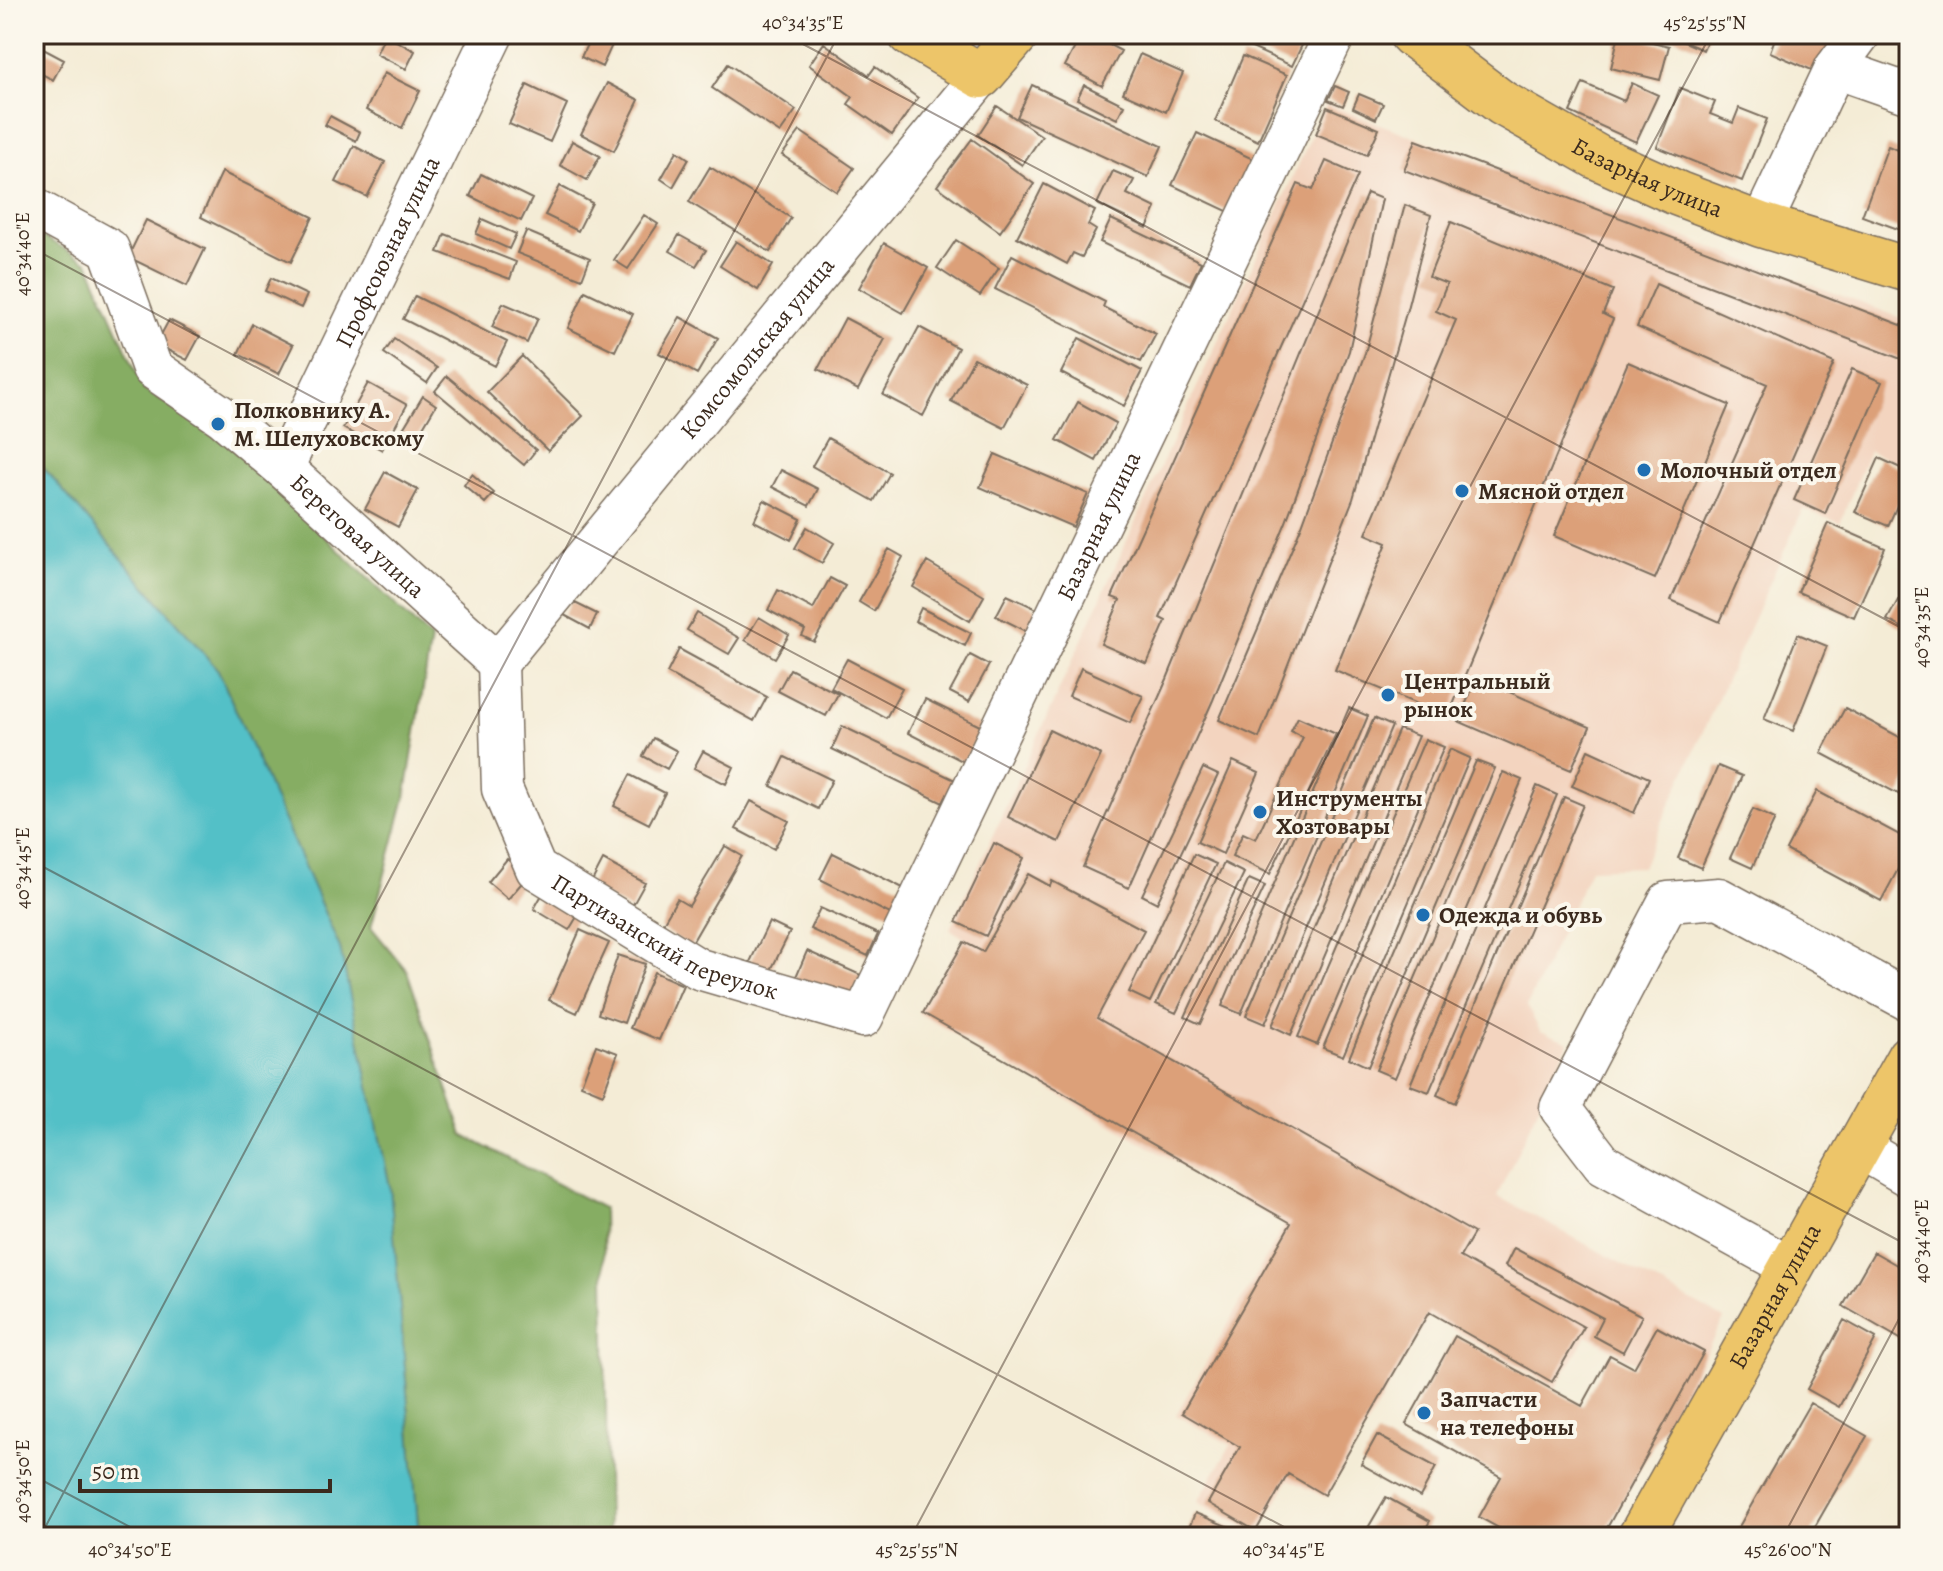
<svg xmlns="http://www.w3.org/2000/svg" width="1943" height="1571" font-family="Alegreya,serif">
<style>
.built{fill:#f3d4bf}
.forest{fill:#86ad63;stroke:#606c40;stroke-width:2}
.water{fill:#52c0c7;stroke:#467572;stroke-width:2}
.building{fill:#dca079}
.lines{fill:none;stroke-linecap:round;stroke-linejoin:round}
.minor-casing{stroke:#7c6e5e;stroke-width:43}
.major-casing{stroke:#7c6e5e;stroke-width:47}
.minor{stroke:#fff;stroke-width:40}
.major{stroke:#edc569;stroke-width:44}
.ticks{fill:none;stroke:#3b2a1e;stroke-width:2;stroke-opacity:0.45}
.poi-dot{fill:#1f6fb2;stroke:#fbf7ec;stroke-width:3}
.labels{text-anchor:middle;stroke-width:8;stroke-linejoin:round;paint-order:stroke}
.street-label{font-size:24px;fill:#3b2a1e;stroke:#fbf7ec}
.poi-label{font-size:24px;font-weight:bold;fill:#3b2a1e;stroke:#fbf7ec;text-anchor:start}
.neatline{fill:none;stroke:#3b2a1e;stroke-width:3}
.ticks-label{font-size:20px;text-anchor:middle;fill:#3b2a1e}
</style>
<rect width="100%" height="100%" fill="#fbf7ec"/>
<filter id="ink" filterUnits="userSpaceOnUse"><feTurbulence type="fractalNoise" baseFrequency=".0125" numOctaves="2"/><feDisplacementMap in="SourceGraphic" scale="16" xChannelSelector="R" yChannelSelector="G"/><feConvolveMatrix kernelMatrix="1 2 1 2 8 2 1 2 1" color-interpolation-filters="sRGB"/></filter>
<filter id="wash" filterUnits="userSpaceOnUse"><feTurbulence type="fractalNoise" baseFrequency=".006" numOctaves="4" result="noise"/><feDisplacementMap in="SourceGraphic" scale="32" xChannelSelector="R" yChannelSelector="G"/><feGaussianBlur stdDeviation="1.8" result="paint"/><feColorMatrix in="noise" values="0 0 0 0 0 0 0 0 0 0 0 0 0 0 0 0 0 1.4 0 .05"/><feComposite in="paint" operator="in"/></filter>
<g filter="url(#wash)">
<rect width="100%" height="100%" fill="#f4ecd6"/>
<path class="built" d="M1326 104 1909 321V468L1869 451 1840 523 1803 509 1642 867 1590 869 1527 1006 1540 1031 1569 1042 1497 1196 1724 1319 1685 1391 1587 1335 1556 1388 1429 1316 1326 1498 1289 1479 1258 1535 1198 1502 1231 1445 1176 1415 1285 1225 918 1013 964 938 950 929Z"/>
<path class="forest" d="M34 232 88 262 144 390 213 429 431 639 406 794 371 927 407 971 463 1135 603 1208 608 1537H419L390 1188 340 948 218 670 34 457Z"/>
<path class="water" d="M34 457 218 670 340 948 390 1187 419 1537H34Z"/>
<g id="blocks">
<path class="building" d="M592 34H617L602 67 581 57Z
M1082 34H1089L1121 51 1102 86 1065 66Z
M1221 34H1287L1304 41 1292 66Z
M1619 34 1669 46 1660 80 1611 68Z
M1666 34H1710L1703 50Z
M1759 34H1816L1834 44 1821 74 1770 52 1774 41Z
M385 35 415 51 406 69 376 54Z
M824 43 869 75 875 67 918 98 892 135 848 104 853 97 809 65Z
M34 44 64 60 53 80 34 70Z
M1140 54 1183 73 1166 112 1123 93Z
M1243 56 1287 75 1258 141 1215 121Z
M728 64 796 110 780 133 712 88Z
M384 73 420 91 402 128 366 110Z
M607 83 639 100 614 151 581 134Z
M1583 83 1624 101 1632 83 1658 95 1636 142 1570 112Z
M527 85 567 104 550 142 509 124Z
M1032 85 1162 146 1148 177 1017 117Z
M1084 85 1124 105 1117 119 1077 99Z
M1335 86 1349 92 1343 106 1328 100Z
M1680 88 1715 102 1710 114 1733 123 1739 108 1767 119 1742 181 1657 147Z
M1359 94 1383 104 1376 119 1353 108Z
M997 106 1042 136 1022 165 978 135Z
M1327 107 1379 129 1367 155 1316 134Z
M330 116 360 132 356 141 325 125Z
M800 131 854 168 837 192 782 155Z
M1197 133 1253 159 1229 212 1172 185Z
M972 139 1034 184 1000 232 937 186Z
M1416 140 1909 328V362L1404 170Z
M572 141 600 156 587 180 560 165Z
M354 146 385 162 367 197 336 182Z
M1888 146 1909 155V233L1862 216Z
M677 151 689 159 673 187 661 179Z
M1326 161 1358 175 1160 618 1166 621 1147 664 1101 644 1120 600 1112 597 1298 184 1313 190Z
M710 167 791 218 770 252 689 202Z
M1113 171 1134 180 1127 194 1156 208 1147 228 1097 204Z
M222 172 313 217 291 262 201 217Z
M481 174 532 199 521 221 470 196Z
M1044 184 1095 211 1088 225 1096 230 1082 257 1073 253 1067 264 1017 237Z
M560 186 592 203 578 231 545 215Z
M1367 193 1382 199 1349 351 1286 522 1213 700 1129 888 1083 867 1167 679Z
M1405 205 1431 215 1406 313 1353 499 1259 738 1219 720 1302 525 1365 353Z
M644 215 658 224 628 269 614 260Z
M482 219 516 234 509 249 476 234Z
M1111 219 1201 262 1190 285 1100 242Z
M146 220 205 249 187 286 128 257Z
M1451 222 1613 290 1603 314 1613 319 1448 717 1335 670 1387 543 1366 534 1456 320 1436 311 1447 284 1429 277Z
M526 231 590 258 582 279 517 253Z
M445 234 516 262 510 279 438 252Z
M679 235 706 250 696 266 670 251Z
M956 240 999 268 980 296 937 268Z
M736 241 773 265 758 290 720 266Z
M884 243 928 268 903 313 859 288Z
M1012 255 1105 302 1103 307 1156 334 1141 362 995 289Z
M271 278 307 295 301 308 265 291Z
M1656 284 1834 363 1720 622 1671 600 1767 384 1637 327Z
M585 291 633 314 615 351 568 328Z
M415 296 507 342 495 366 403 319Z
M503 303 538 318 527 343 492 327Z
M680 317 718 338 697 374 659 353Z
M845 318 885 339 858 390 818 369Z
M169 320 200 336 187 360 156 344Z
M252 324 293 345 279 374 238 354Z
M919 327 958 348 923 416 883 395Z
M1079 338 1142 371 1124 406 1061 373Z
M394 339 437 368 427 383 384 353Z
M522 356 583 416 548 451 487 392Z
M974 358 1027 385 1004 428 951 401Z
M1628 362 1729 405 1655 579 1554 536Z
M1852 369 1882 382 1825 514 1794 500Z
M447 376 536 450 524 465 435 391Z
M368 383 407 405 382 450 343 428Z
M423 396 436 405 412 446 398 437Z
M1078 402 1116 423 1096 461 1057 440Z
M828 438 890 473 874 501 812 466Z
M995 454 1088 494 1073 527 980 487Z
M1879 458 1909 472V479L1888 526 1855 512Z
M781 470 818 489 809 506 772 487Z
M385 472 418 490 398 527 365 509Z
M472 474 494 493 485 503 464 485Z
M764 500 801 519 791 540 754 521Z
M1828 523 1885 548 1854 617 1798 592Z
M807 527 834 543 822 563 795 548Z
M889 549 903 557 874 611 859 602Z
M927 562 984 596 970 621 913 587Z
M830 578 845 586 814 642 802 636 805 630 768 610 778 590 813 609Z
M1007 595 1037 609 1026 631 996 616Z
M1898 600 1909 605V631L1887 620Z
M571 601 597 614 590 629 564 615Z
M921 608 971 633 965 646 915 621Z
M697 613 739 638 729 654 687 630Z
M759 617 789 635 775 658 745 640Z
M1798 634 1827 646 1793 731 1764 719Z
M679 649 767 697 754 721 667 673Z
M970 655 989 665 969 702 950 692Z
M847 659 902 688 886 718 831 688Z
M1081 668 1143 696 1130 723 1069 696Z
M790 669 838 694 826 716 778 691Z
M1477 678 1590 727 1571 770 1458 721Z
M925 699 982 727 964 762 908 733Z
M1349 708 1368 716 1241 1014 1222 1006Z
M1845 708 1909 742V778L1900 795 1821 753Z
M1298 717 1336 734 1270 874 1232 856 1243 833 1256 839 1303 737 1291 731Z
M1374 718 1392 726 1265 1024 1246 1016Z
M842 726 955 780 943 803 832 749Z
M1399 729 1418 736 1291 1035 1272 1026Z
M1049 730 1101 755 1059 842 1008 817Z
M653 738 677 751 667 769 643 756Z
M1425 739 1444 747 1317 1045 1298 1037Z
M1450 749 1470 758 1343 1056 1323 1048Z
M1588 750 1649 778 1634 813 1572 786Z
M703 751 734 767 726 784 694 768Z
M785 757 832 780 818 809 771 786Z
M1233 761 1259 773 1223 854 1197 842Z
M1476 761 1495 768 1368 1067 1349 1058Z
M1718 766 1742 776 1701 868 1678 858Z
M1203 768 1218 775 1157 903 1142 895Z
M1503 772 1522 780 1395 1078 1376 1070Z
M630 775 665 793 649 824 614 806Z
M1537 786 1557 795 1429 1092 1410 1085Z
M1817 791 1909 840V849L1881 901 1786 850Z
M1564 797 1583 805 1455 1103 1437 1095Z
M751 801 789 821 774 849 736 829Z
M1753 809 1775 819 1752 868 1730 858Z
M994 843 1024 858 986 936 956 922Z
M725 846 742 856 690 946 660 928 677 899 689 906Z
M833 853 905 889 892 915 820 879Z
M1194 854 1216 864 1150 1002 1129 992Z
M507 859 527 877 508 899 488 882Z
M603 860 645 883 630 910 589 887Z
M1224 863 1244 873 1176 1013 1156 1004Z
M1028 874 1050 886 1052 881 1144 930 1097 1018 1474 1233 1460 1257 1584 1327 1552 1382 1429 1312 1324 1495 1288 1474 1256 1531 1208 1503 1240 1447 1182 1413 1291 1223 923 1013 964 942 983 952Z
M1249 879 1265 886 1200 1024 1185 1017Z
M543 893 578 915 569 930 534 909Z
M820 908 878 934 868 956 810 929Z
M769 922 790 932 770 972 750 962Z
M580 930 609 943 577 1013 549 1000Z
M807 951 865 977 852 1004 795 979Z
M618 955 645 964 624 1023 598 1014Z
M654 972 683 985 659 1040 630 1028Z
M596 1045 618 1053 603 1094 581 1085Z
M1514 1248 1642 1316 1623 1352 1594 1336 1603 1318 1505 1266Z
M1874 1252 1909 1272V1344L1843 1306Z
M1844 1320 1876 1338 1839 1407 1807 1389Z
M1657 1327 1704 1352 1602 1537H1515L1479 1517 1501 1477 1406 1424 1455 1336 1582 1406 1610 1355 1634 1368Z
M1810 1403 1867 1436 1809 1537H1733Z
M1377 1435 1436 1467 1420 1497 1361 1464Z
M1386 1497 1430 1521 1421 1537H1372L1365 1533Z
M1195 1513 1241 1532 1239 1537 1186 1535Z"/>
</g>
</g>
<g filter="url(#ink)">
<use href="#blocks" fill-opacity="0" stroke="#7c6e5e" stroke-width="2"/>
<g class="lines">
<g class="minor-casing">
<g id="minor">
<path d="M1835 68 1909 94"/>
<path id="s1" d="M34 208 109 249 152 368 223 417 283 468 498 663"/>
<path d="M1761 225 1835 68 1860 34"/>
<path id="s2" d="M283 468 493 34"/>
<path id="s3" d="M498 663 502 789 536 869 699 969 863 1017 1335 34"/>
<path id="s4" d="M498 663 981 76"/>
<path d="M1860 1148 1909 1177"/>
<path d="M1792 1268 1603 1164 1560 1108 1668 902 1719 898 1909 1001"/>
</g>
</g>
<g class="major-casing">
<g id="major">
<path d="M910 34 981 76 1017 34"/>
<path id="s5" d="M1411 34 1502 103 1597 157 1679 194 1761 225 1909 270"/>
<path id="s6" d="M1640 1537 1909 1057"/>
</g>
</g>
<use href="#minor" class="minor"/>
<use href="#major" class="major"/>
</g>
</g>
<path class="ticks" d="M784 34 1909 632M34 249 1909 1246M34 862 1303 1537M34 1476 149 1537M40 1537 839 34M911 1537 1711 34M1783 1537 1909 1300"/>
<g class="poi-dot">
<circle cx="218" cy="424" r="8"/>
<circle cx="1644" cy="470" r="8"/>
<circle cx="1462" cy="491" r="8"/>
<circle cx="1388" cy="695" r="8"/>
<circle cx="1260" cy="812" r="8"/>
<circle cx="1423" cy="915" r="8"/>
<circle cx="1424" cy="1413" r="8"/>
</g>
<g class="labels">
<g class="street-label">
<text dy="8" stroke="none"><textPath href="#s5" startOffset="278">Базарная улица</textPath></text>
<text dy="8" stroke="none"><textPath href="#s2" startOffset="240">Профсоюзная улица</textPath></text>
<text dy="8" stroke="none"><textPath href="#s4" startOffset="408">Комсомольская улица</textPath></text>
<text dy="8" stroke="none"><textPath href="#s3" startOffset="1120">Базарная улица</textPath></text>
<text dy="8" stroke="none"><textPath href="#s1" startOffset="478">Береговая улица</textPath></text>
<text dy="8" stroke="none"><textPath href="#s3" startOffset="360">Партизанский переулок</textPath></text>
<text dy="8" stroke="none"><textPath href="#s6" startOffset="276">Базарная улица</textPath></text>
</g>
<g class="poi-label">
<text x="234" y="418">Полковнику А.<tspan x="234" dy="28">М. Шелуховскому</tspan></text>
<text x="1660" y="478">Молочный отдел</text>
<text x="1478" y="499">Мясной отдел</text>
<text x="1404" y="689">Центральный<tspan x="1404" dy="28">рынок</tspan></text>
<text x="1276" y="806">Инструменты<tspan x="1276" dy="28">Хозтовары</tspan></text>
<text x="1439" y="923">Одежда и обувь</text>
<text x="1440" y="1407">Запчасти<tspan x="1440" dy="28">на телефоны</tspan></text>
</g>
</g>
<rect width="1943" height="1571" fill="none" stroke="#fbf7ec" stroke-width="88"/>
<path d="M80 1479v12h250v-12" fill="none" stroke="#3b2a1e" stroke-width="4"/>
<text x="92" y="1479" font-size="24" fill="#3b2a1e" stroke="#fbf7ec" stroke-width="6" paint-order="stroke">50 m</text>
<rect x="44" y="44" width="1855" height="1483" class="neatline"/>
<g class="ticks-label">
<text x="803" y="29">40°34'35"E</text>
<text x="1705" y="29">45°25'55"N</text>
<text transform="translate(22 254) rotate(-90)" y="7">40°34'40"E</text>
<text transform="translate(1921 627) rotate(-90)" y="7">40°34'35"E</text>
<text transform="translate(22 868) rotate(-90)" y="7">40°34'45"E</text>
<text transform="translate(1921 1241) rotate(-90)" y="7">40°34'40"E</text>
<text transform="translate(22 1481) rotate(-90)" y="7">40°34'50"E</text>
<text x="130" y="1556">40°34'50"E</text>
<text x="917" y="1556">45°25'55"N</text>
<text x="1284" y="1556">40°34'45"E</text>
<text x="1788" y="1556">45°26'00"N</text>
</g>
</svg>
